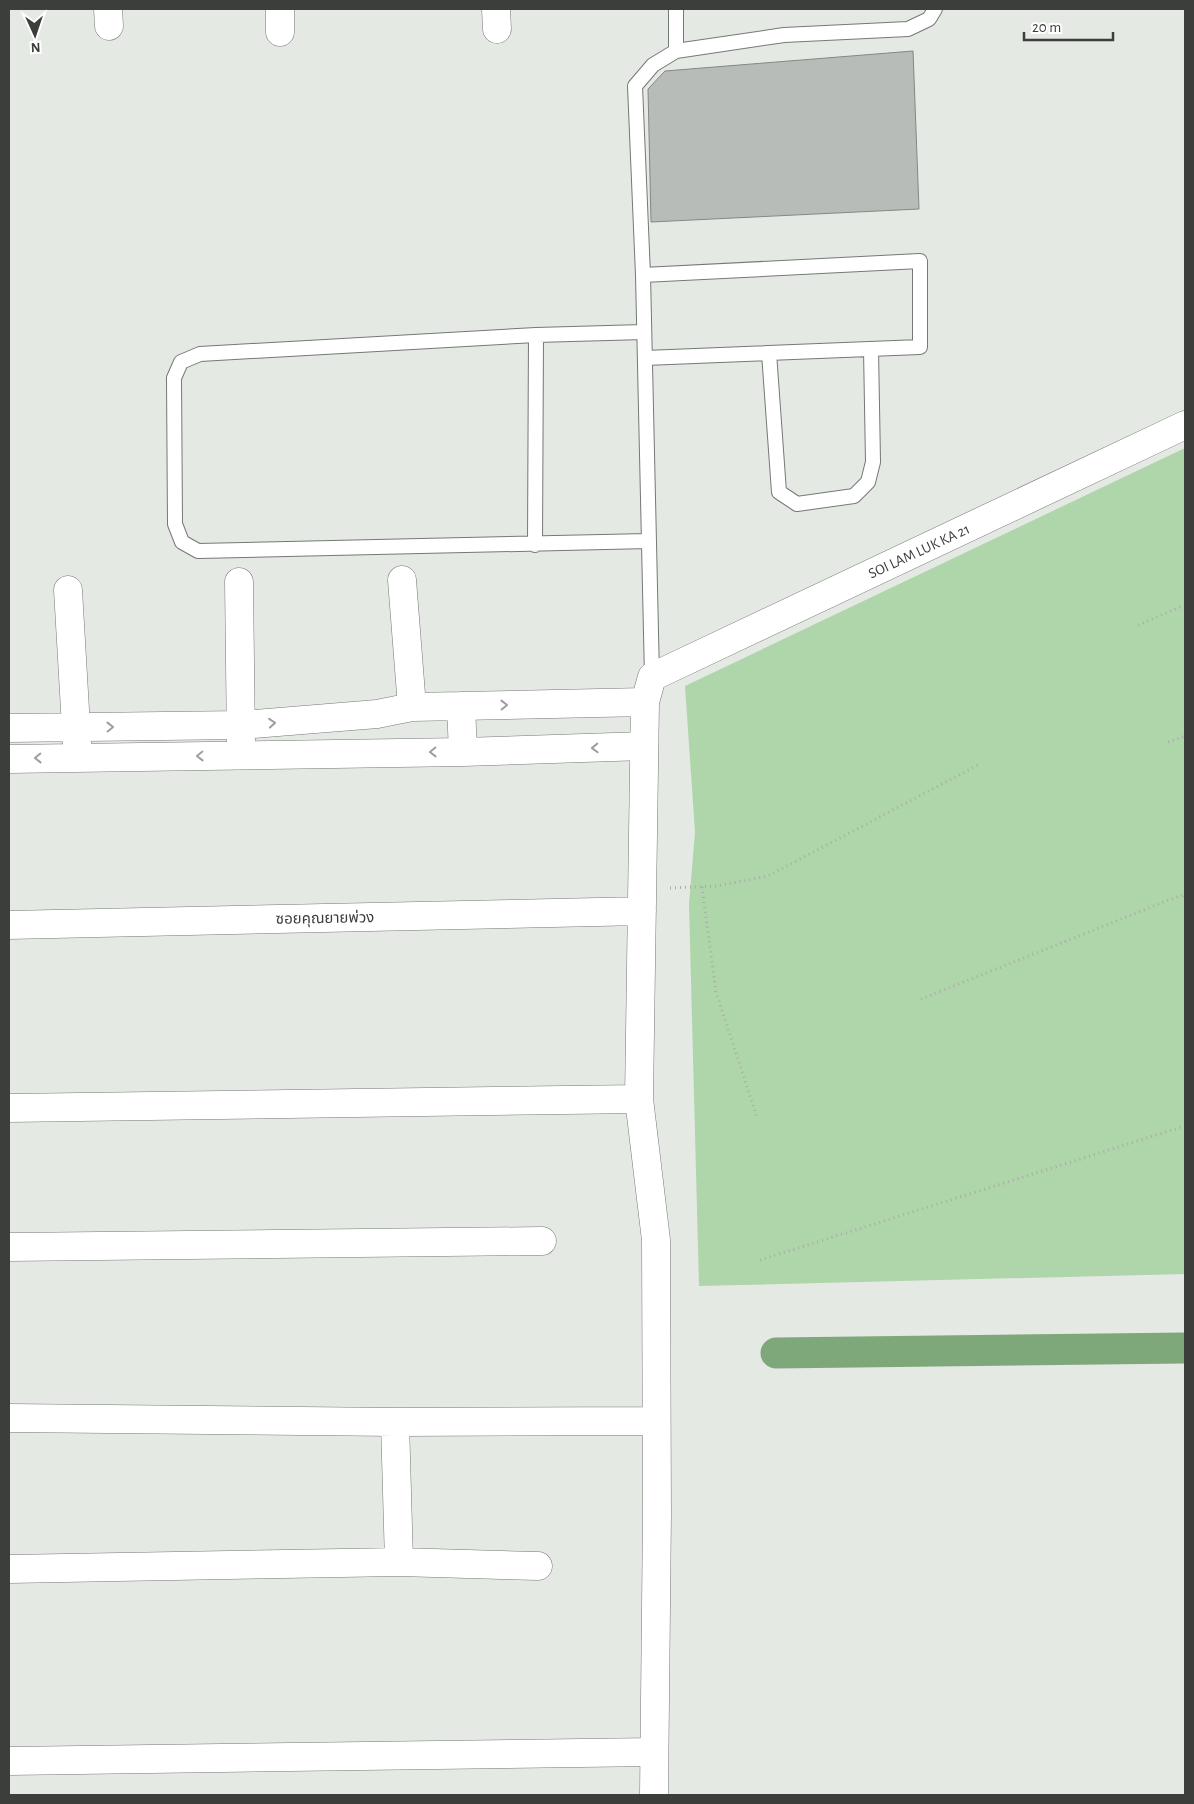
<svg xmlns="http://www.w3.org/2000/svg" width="1194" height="1804" font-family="'Alegreya Sans','Noto Sans Thai',sans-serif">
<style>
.green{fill:#afd5aa}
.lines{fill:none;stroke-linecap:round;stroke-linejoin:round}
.canal{stroke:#7ea879;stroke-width:31}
.building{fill:#b8bcb8;stroke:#848783}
.lane-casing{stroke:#757975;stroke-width:16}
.street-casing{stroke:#757975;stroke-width:29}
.path{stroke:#a9aca8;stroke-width:3;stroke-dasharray:1 4;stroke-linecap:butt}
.lane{stroke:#fff;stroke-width:14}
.street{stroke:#fff;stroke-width:28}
.oneway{stroke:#9e9e9e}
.labels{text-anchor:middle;stroke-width:4;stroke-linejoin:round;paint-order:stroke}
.street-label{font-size:15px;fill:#3c3e3c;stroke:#fff}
</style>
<rect width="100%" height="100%" fill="#e5e9e4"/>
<path class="green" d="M1185 448V1274L699 1286 689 904 695 832 685 686Z"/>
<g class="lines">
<path class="canal" d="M776 1353 1185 1348"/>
</g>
<path class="building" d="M913 51 919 209 651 222 648 89 665 71Z"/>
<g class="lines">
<g class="lane-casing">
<path id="lane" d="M676 9V51
M643 275 920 261V347L645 358
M644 332 536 335 200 354 181 362 174 378 175 524 182 542 198 551 649 541
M769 353 779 492 797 504 854 496 868 482 873 462 871 349
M535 545 536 335
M652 677 643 275 635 86 653 65 676 51 784 35 908 29 929 19 935 9"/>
</g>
<g class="street-casing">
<path id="street" d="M108 9 109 26
M280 9V32
M496 9 497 29
M402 580 412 707
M239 582 241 744
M68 590 77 744
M461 706 463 752
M9 728 241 725 377 714 412 707 645 702
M9 759 463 752 644 746
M9 925 642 911
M9 1108 639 1099
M9 1247 542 1241
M9 1418 395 1422 656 1421
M395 1422 399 1562
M9 1569 399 1562 538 1566
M9 1761 654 1752
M654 1795 657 1513 656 1240 639 1099 645 702 652 677 1185 425"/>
</g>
<path class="path" d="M1138 625 1185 605
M1168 742 1185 736
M702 887 716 992 757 1117
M670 888 717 886 768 876 978 765
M921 999 1184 894 1185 898
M760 1260 1185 1126"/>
<use href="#lane" class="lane"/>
<use href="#street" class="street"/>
</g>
<defs><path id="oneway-chevron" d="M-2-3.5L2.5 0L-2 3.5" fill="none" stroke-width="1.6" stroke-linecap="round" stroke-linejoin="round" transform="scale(1.25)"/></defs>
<g class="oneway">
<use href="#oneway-chevron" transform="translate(504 705) rotate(-1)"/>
<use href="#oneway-chevron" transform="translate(272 723) rotate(-5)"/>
<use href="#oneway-chevron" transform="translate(110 727) rotate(-1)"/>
<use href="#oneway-chevron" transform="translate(595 748) rotate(178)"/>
<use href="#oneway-chevron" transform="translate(433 752) rotate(179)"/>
<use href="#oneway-chevron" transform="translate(200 756) rotate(179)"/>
<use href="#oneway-chevron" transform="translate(38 758) rotate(179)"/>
</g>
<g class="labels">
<g class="street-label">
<text transform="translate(919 551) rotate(-25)" y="5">SOI LAM LUK KA 21</text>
<text transform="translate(325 918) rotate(-1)" y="5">ซอยคุณยายพ่วง</text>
</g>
</g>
<rect width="1194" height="1804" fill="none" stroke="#3c3e3c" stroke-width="20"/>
<g transform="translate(35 35) rotate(177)" stroke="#ffffff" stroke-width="4" paint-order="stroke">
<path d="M0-4L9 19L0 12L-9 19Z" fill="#3c3e3c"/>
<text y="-8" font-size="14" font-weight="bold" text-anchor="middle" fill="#3c3e3c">N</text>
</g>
<path d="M1024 32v8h89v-8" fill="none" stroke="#3c3e3c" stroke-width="2.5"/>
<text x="1032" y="32" font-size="15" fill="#3c3e3c" stroke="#ffffff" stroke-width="4" paint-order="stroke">20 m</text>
</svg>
